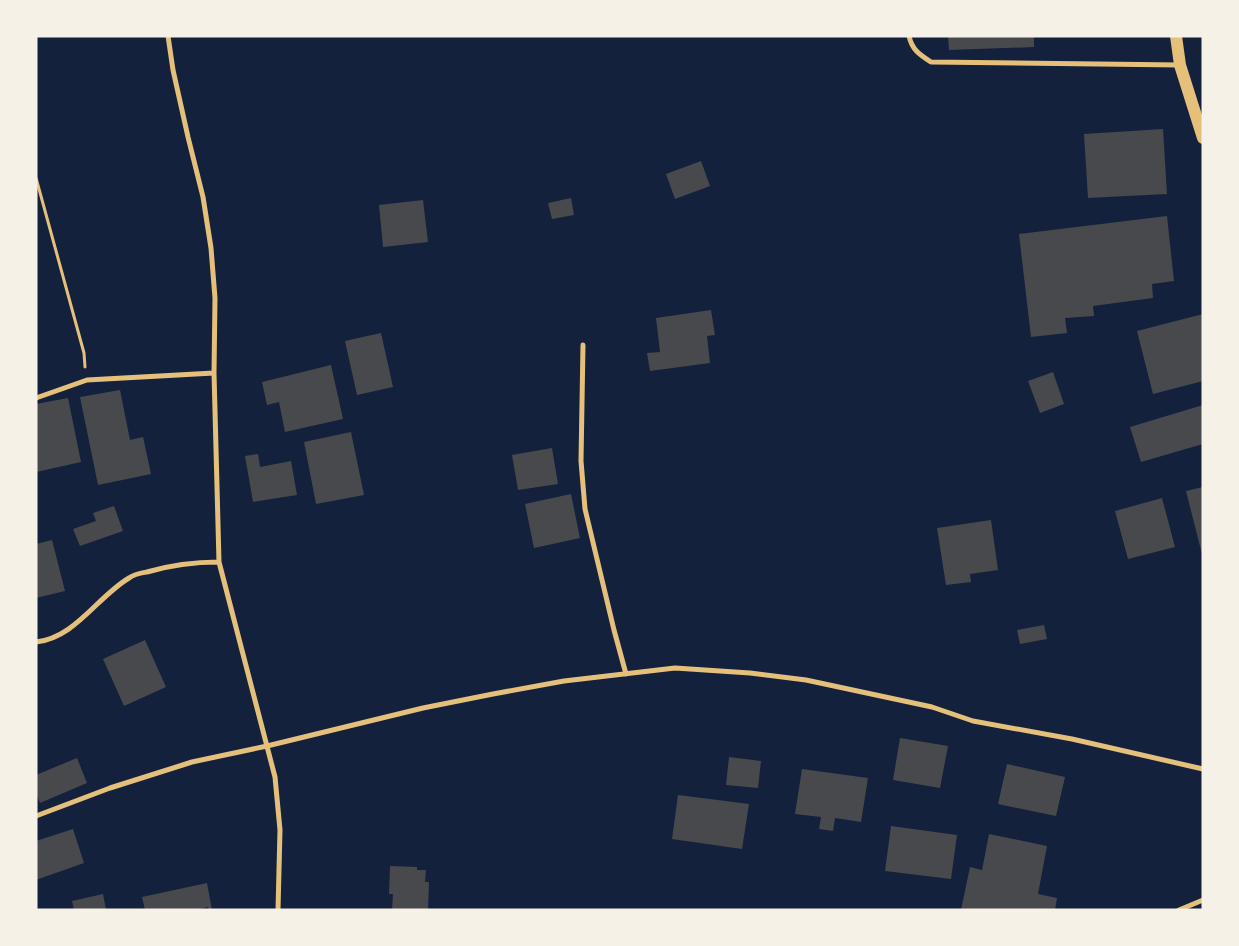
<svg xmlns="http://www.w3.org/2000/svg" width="1239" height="946" font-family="Ubuntu,sans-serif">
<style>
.building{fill:#48494c}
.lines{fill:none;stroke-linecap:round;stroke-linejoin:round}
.path{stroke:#e5c07b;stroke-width:3}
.minor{stroke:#e5c07b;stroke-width:5}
.primary{stroke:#e5c07b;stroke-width:12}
</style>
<rect width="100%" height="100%" fill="#14213d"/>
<path class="building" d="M948 36H1034V47L949 50Z
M1163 129 1167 194 1088 198 1084 134Z
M701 161 710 186 675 199 666 174Z
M571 198 574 215 552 219 548 203Z
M423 200 428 242 383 247 379 205Z
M1167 216 1174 281 1152 284 1153 298 1093 306 1094 316 1065 318 1067 333 1031 337 1019 234Z
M711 310 715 335 707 336 710 363 650 371 647 353 660 352 656 318Z
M1203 314V381L1153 394 1137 331Z
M381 333 393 387 357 395 345 341Z
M331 365 343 419 285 432 279 402 267 405 262 382Z
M1053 372 1064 404 1040 413 1028 381Z
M120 390 130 440 143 437 151 474 98 485 80 397Z
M68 398 81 462 36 472V404Z
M1203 405V444L1141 462 1130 427Z
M351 432 364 495 316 504 304 442Z
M552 448 558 484 518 490 512 455Z
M258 454 260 467 291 461 297 495 253 502 245 456Z
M1203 487V554H1202L1186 491Z
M571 494 580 538 534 548 525 504Z
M1162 498 1175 547 1128 559 1115 511Z
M114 506 123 531 80 546 73 529 96 521 93 513Z
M991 520 998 570 970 574 971 582 946 585 937 528Z
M52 540 65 591 36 598V544Z
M1044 625 1047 639 1020 644 1017 630Z
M145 640 166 687 124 706 103 659Z
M900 738 948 746 940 788 893 780Z
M729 757 761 761 758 788 726 785Z
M77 758 87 783 40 803 36 793V775Z
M1007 764 1065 777 1056 816 998 804Z
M802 769 868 778 861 822 835 818 833 831 819 829 821 817 795 814Z
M678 795 749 804 742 849 672 839Z
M891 826 957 835 951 879 885 871Z
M73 829 84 863 36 880V841Z
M989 834 1047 846 1038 894 1057 898 1055 910H961L970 867 982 870Z
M390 866 417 867V870H426L425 882H429L428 910H392L393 894H389Z
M207 883 212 910H209L208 907 196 910H145L142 897Z
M103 894 106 910H74L72 901Z"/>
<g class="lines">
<path class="path" d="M36 178 84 353 85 367"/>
<path class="minor" d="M168 36 173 70 188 137 203 197 211 248 215 298 214 373 219 562 275 777 280 830 278 910
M909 36C912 50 920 55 931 62L1180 65
M583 345 581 461 585 509 614 630 626 674
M36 398 87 380 214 373
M36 642C75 638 97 597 129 578 134 574 141 573 147 572 171 565 194 562 219 562
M36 816 110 788 192 762 267 746 423 708 493 694 564 681 675 668 750 673 806 680 932 707 973 721 1072 739 1203 769
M1179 910 1203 900"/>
<path class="primary" d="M1176 36 1180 65 1203 138"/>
</g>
<rect width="1239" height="946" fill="none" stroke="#f6f1e7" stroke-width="75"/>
</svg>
